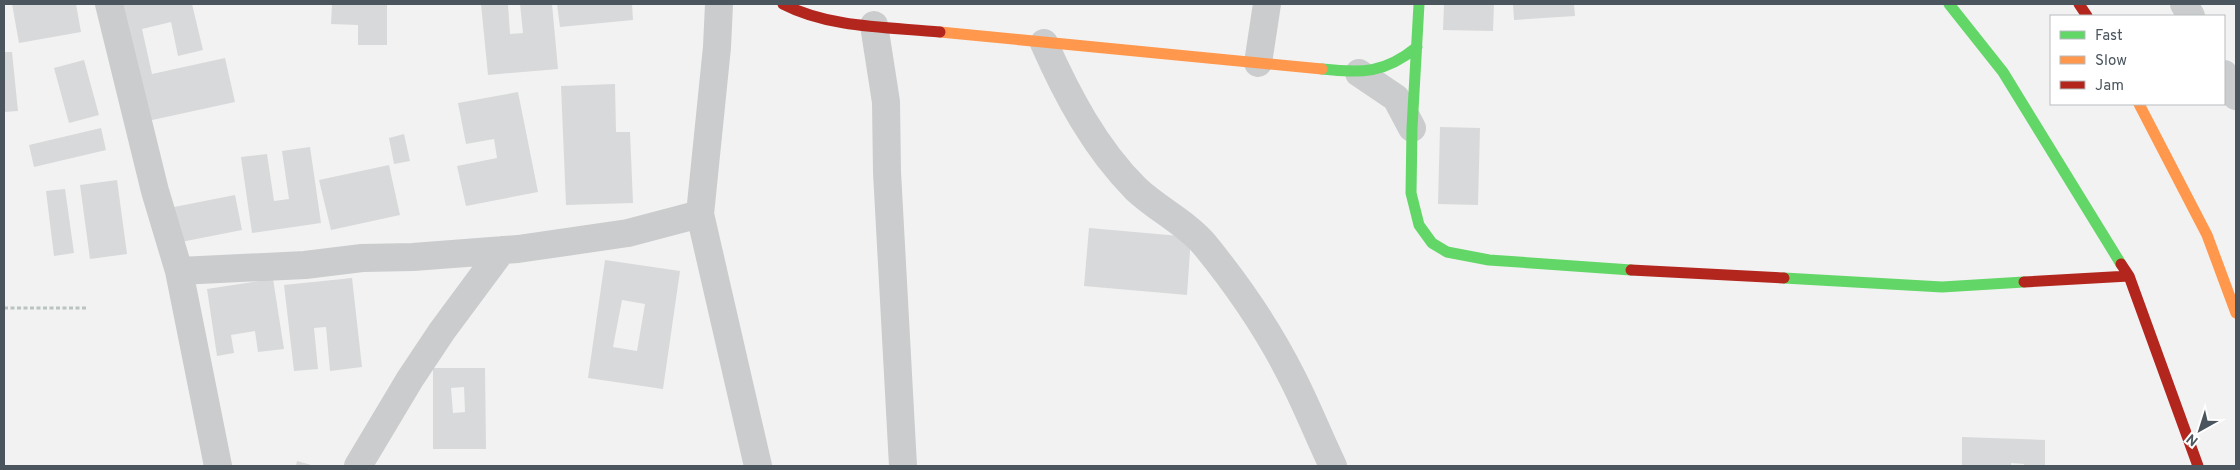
<svg xmlns="http://www.w3.org/2000/svg" width="2240" height="470" font-family="Overpass,sans-serif">
<style>
.building{fill:#d8d9da;fill-rule:evenodd}
.lines{fill:none;stroke-linecap:round;stroke-linejoin:round}
.path{stroke:#b9c4c0;stroke-width:3;stroke-dasharray:4 2.5;stroke-linecap:butt}
.street{stroke:#cacccd;stroke-width:28}
.fast{stroke:#63d668;stroke-width:11}
.slow{stroke:#ff974d;stroke-width:11}
.jam{stroke:#b3261e;stroke-width:11}
</style>
<rect width="100%" height="100%" fill="#f2f2f2"/>
<path class="building" d="M12 4H76L81 32 19 43Z
M118 4H192L203 50 178 56 171 22 142 29 152 74 225 58 235 102 143 122Z
M332 4H387V45H358V25L331 24Z
M481 4H508L510 34 523 33 520 4H552L558 69 488 75Z
M557 4H632L633 20 560 27Z
M1444 4H1494L1493 31 1443 30Z
M1513 4H1574L1575 16 1514 20Z
M4 52H12L18 111 4 112Z
M84 60 99 115 69 123 54 68Z
M615 84 616 132H630L633 203 566 205 561 86Z
M518 92 538 192 466 206 457 166 497 158 494 139 466 144 458 103Z
M1440 127 1480 128 1478 205 1438 204Z
M101 128 106 150 34 167 29 145Z
M404 134 410 161 394 164 389 138Z
M310 147 321 223 252 233 241 157 267 154 274 201 289 199 282 151Z
M389 165 400 215 331 230 319 180Z
M117 180 127 254 90 259 80 185Z
M65 189 74 253 54 256 46 191Z
M235 195 242 230 181 242 174 207Z
M1089 228 1191 237 1187 295 1084 286Z
M605 260 680 271 663 389 588 378ZM622 300 645 304 637 351 613 347Z
M352 278 362 367 330 371 326 327 314 328 318 369 294 371 284 285Z
M273 279 284 349 258 352 255 331 231 335 234 353 217 356 207 289Z
M433 368H485L486 449H433ZM464 387 465 412 453 413 451 388Z
M1962 437 2045 440V466H2024V464L2011 463V466H1962Z
M297 461 315 466H296Z"/>
<g class="lines">
<path class="path" d="M4 308H87"/>
<path class="street" d="M109 4 155 191 179 271 218 466
M719 4 717 47 700 214 758 466
M2184 4 2191 16
M874 25 886 102 887 172 903 466
M1044 43C1067 95 1095 148 1136 189 1157 209 1185 222 1204 244 1236 283 1269 331 1292 377 1307 406 1319 437 1333 466
M1258 63 1267 4
M1359 73 1396 98 1412 128
M2224 74 2236 96
M179 271 305 265 362 258 413 257 518 249 628 233 700 214
M358 466 410 379 442 331 502 250"/>
<path class="fast" d="M1419 4 1412 128 1411 193 1419 225 1432 243 1447 252 1489 260 1631 270
M1949 4 2003 72 2121 264
M1322 69C1362 73 1384 74 1417 47
M1784 278 1942 287 2024 282"/>
<path class="slow" d="M940 32 1322 69
M2139 104 2207 235 2236 313"/>
<path class="jam" d="M783 4C829 28 888 27 940 32
M2079 4 2087 16
M2121 264 2129 276 2198 466
M1631 270 1784 278
M2024 282 2129 276"/>
</g>
<rect width="2240" height="470" fill="none" stroke="#4a555d" stroke-width="10"/>
<rect x="2050" y="15" width="175" height="90" fill="#ffffff" stroke="#b7bbbe"/>
<rect x="2060" y="31" width="25" height="8" fill="#63d668" stroke="#b7bbbe"/>
<text x="2095" y="40" font-size="15" fill="#4a555d">Fast</text>
<rect x="2060" y="56" width="25" height="8" fill="#ff974d" stroke="#b7bbbe"/>
<text x="2095" y="65" font-size="15" fill="#4a555d">Slow</text>
<rect x="2060" y="81" width="25" height="8" fill="#b3261e" stroke="#b7bbbe"/>
<text x="2095" y="90" font-size="15" fill="#4a555d">Jam</text>
<g transform="translate(2200 430) rotate(219)" stroke="#ffffff" stroke-width="4" paint-order="stroke">
<path d="M0-4L9 19L0 12L-9 19Z" fill="#4a555d"/>
<text y="-8" font-size="14" font-weight="bold" text-anchor="middle" fill="#4a555d">N</text>
</g>
</svg>
